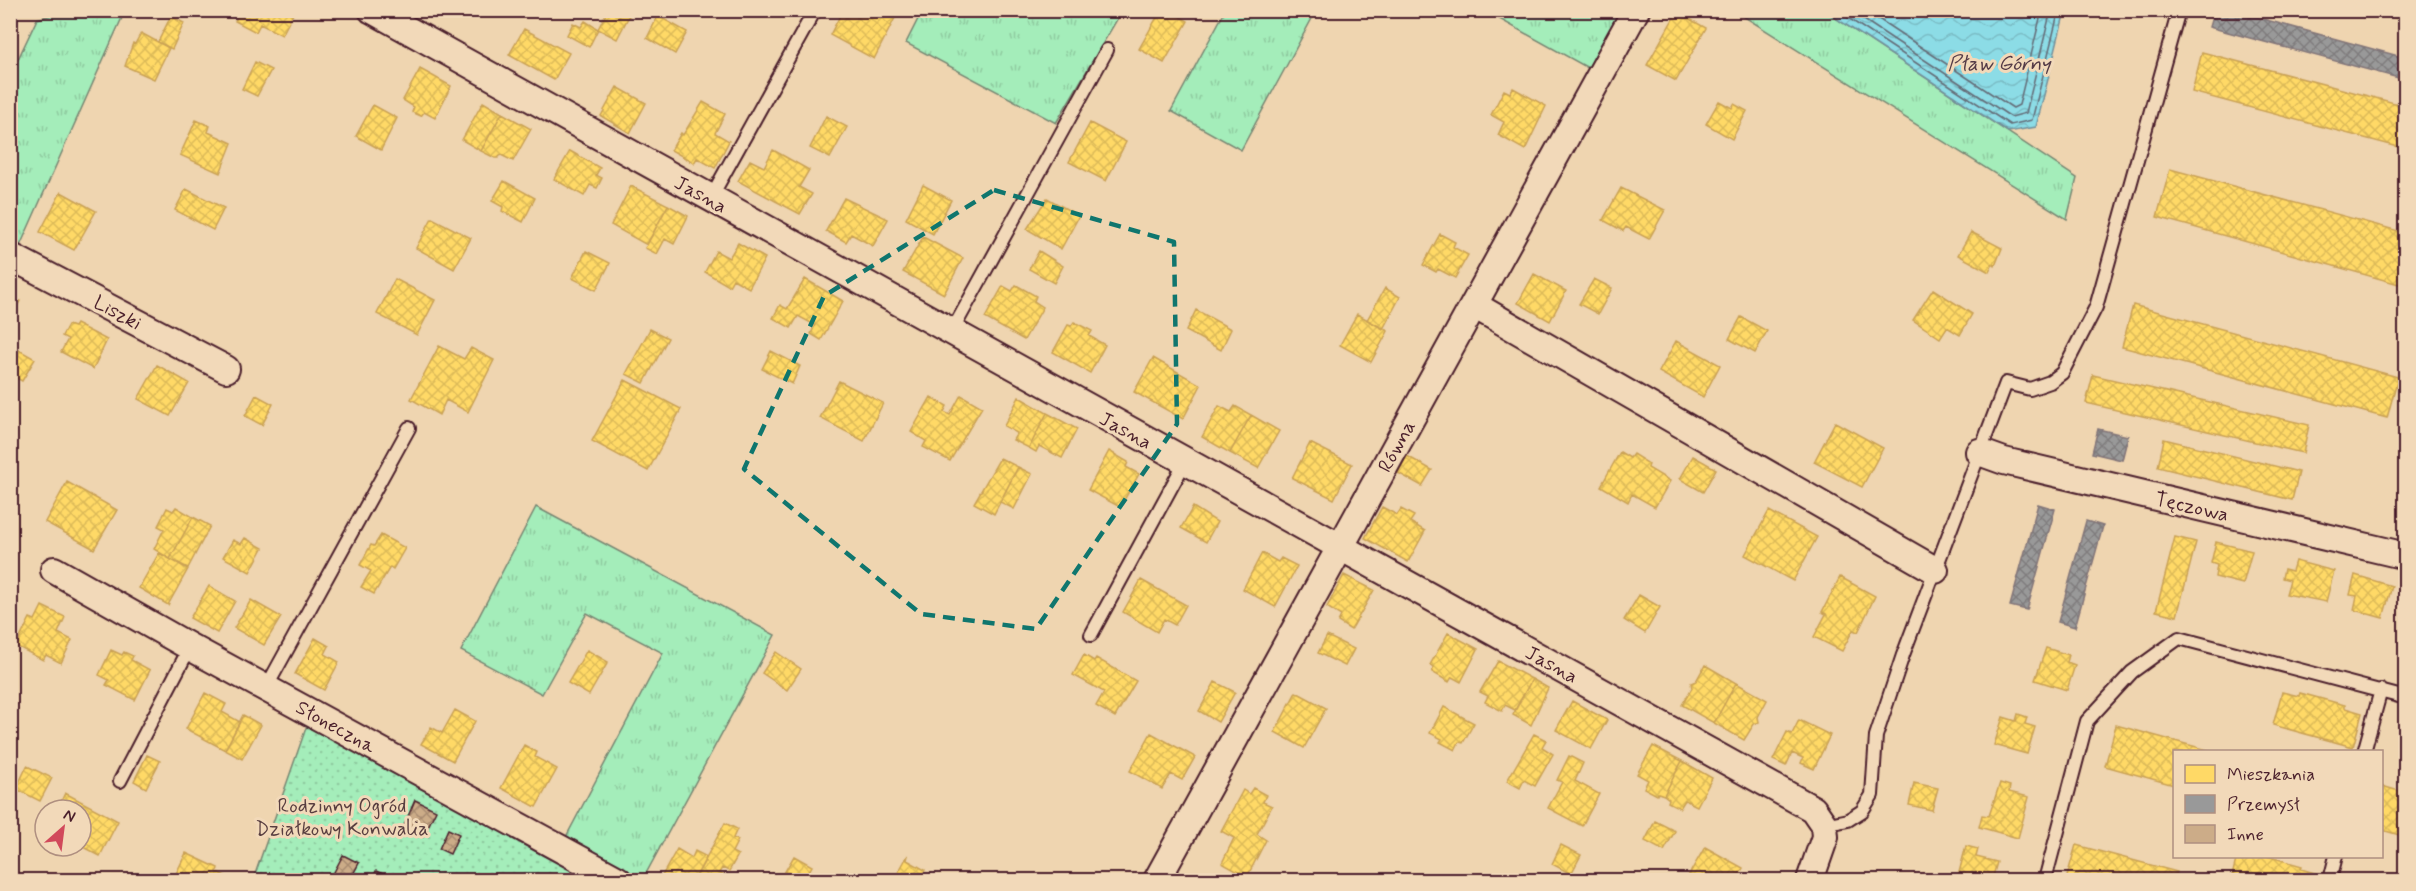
<svg xmlns="http://www.w3.org/2000/svg" width="2416" height="891" font-family="Mynerve,sans-serif">
<style>
.grass{fill:url(#grass-tufts);stroke:#778672;stroke-width:1.5}
.garden{fill:url(#garden-dots);stroke:#778672;stroke-width:1.5}
.water{fill:url(#water-waves);stroke:#72909b;stroke-width:1.5}
.homes{fill:url(#homes-cross-hatch);stroke:#c9a154;stroke-width:1.5}
.industry{fill:url(#industry-cross-hatch);stroke:#817478;stroke-width:1.5}
.lines{fill:none;stroke-linecap:round;stroke-linejoin:round}
.shore{stroke:#646b76;stroke-width:1.5}
.building{fill:url(#building-cross-hatch);stroke:#4a1f2b;stroke-width:1.5}
.lane-casing{stroke:#4a1f2b;stroke-width:16}
.street-casing{stroke:#4a1f2b;stroke-width:30}
.lane{stroke:#f2d9b9;stroke-width:12}
.street{stroke:#f2d9b9;stroke-width:26}
.marked{fill:none;stroke:#0f766e;stroke-width:4.5;stroke-dasharray:12 8;stroke-linejoin:round}
.labels{text-anchor:middle;stroke-width:6;stroke-linejoin:round;paint-order:stroke}
.street-label{font-size:20px;fill:#4a1f2b;stroke:#f2d9b9}
.park-label{font-size:20px;fill:#583e40;stroke:#f2d9b9}
.water-label{font-size:21px;font-style:italic;fill:#543b47;stroke:#f2d9b9}
</style>
<defs>
<pattern id="grass-tufts" width="24" height="20" patternUnits="userSpaceOnUse" patternTransform="scale(1.5)"><rect width="24" height="20" fill="#a4edba"/><path d="M3 7l-1-3M5 7V3M7 7l1-3M15 17l-1-3M17 17v-4M19 17l1-3" fill="none" stroke="#8fcba0"/></pattern>
<pattern id="garden-dots" width="8" height="8" patternUnits="userSpaceOnUse" patternTransform="scale(1.5)"><rect width="8" height="8" fill="#a4edba"/><path d="M2 2h.1M6 6h.1" fill="none" stroke="#8fcba0" stroke-width="1.8" stroke-linecap="round"/></pattern>
<pattern id="water-waves" width="16" height="10" patternUnits="userSpaceOnUse" patternTransform="scale(1.5)"><rect width="16" height="10" fill="#8cdce6"/><path d="M0 5q4-4 8 0t8 0" fill="none" stroke="#7abcc5"/></pattern>
<pattern id="homes-cross-hatch" width="8" height="8" patternUnits="userSpaceOnUse" patternTransform="scale(1.5)"><rect width="8" height="8" fill="#ffd966"/><path d="M0 0l8 8M0 8l8-8" fill="none" stroke="#dcba59"/></pattern>
<pattern id="industry-cross-hatch" width="8" height="8" patternUnits="userSpaceOnUse" patternTransform="scale(1.5)"><rect width="8" height="8" fill="#999"/><path d="M0 0l8 8M0 8l8-8" fill="none" stroke="#7f7c7d"/></pattern>
<pattern id="building-cross-hatch" width="8" height="8" patternUnits="userSpaceOnUse" patternTransform="scale(1.5)"><rect width="8" height="8" fill="#ccac88"/><path d="M0 0l8 8M0 8l8-8" fill="none" stroke="#a88b6f"/></pattern>
</defs>
<rect width="100%" height="100%" fill="#efd5b0"/>
<filter id="ink" filterUnits="userSpaceOnUse"><feTurbulence type="fractalNoise" baseFrequency=".0167" numOctaves="2"/><feDisplacementMap in="SourceGraphic" scale="12" xChannelSelector="R" yChannelSelector="G"/><feConvolveMatrix kernelMatrix="1 2 1 2 8 2 1 2 1" color-interpolation-filters="sRGB"/></filter>
<g filter="url(#ink)">
<path class="grass" d="M67 11H125L20 246 11 241V74L37 19Z
M922 11V10L1122 11 1056 123 906 43Z
M1225 11H1316L1241 150 1171 111Z
M1485 11H1621L1588 68Z
M1735 11H1825L2077 178 2067 219Z
M536 507 775 635 643 879 566 837 663 653 587 613 542 694 461 651Z"/>
<path class="garden" d="M307 725 590 880H253Z"/>
<path class="water" d="M1825 11H2065L2036 127 2008 132Z"/>
<path class="homes" d="M240 10H295L282 35 260 24 256 32 235 21Z
M454 10H474L469 19Z
M608 10H632L617 39 598 29Z
M843 10H899L874 59 830 35Z
M1161 10H1168L1188 21 1164 63 1139 49Z
M2367 10H2406V21Z
M1677 12 1706 28 1676 81 1647 65Z
M171 16 184 23 172 49 158 42Z
M658 16 687 32 675 54 647 38Z
M585 21 598 29 589 47 567 35 573 23 581 27Z
M524 29 569 53 554 80 509 55Z
M141 33 169 48 154 79 125 66 133 43 135 44Z
M2202 52 2406 106V149L2192 92Z
M255 62 271 70 257 96 242 89Z
M420 69 451 86 435 118 424 112 421 116 412 112 414 107 403 100Z
M617 87 646 103 630 133 601 116Z
M1513 88 1546 106 1525 150 1498 135 1504 122 1491 115 1504 90 1510 93Z
M1719 101 1732 108 1734 104 1747 111 1732 139 1706 124Z
M483 102 502 113 481 151 462 140Z
M703 102 725 114 715 133 729 141 715 168 697 158 694 163 671 150 681 133 683 135Z
M373 105 397 118 381 150 356 136Z
M502 113 531 129 513 161 501 155 498 158H495L481 151Z
M826 116 847 127 830 158 810 148Z
M196 120 210 126 208 132 232 143 220 173 180 155Z
M1090 123 1126 142 1106 181 1069 162Z
M773 150 809 170 799 187 812 194 800 214 738 181 750 160 764 167Z
M570 151 600 168 596 175 602 178 597 188 590 185 584 196 554 179Z
M2170 169 2406 233V286L2157 217Z
M504 181 535 198 523 222 502 211 503 207 492 201Z
M923 185 951 200 933 234 906 219Z
M631 186 668 205 647 245 611 225Z
M1621 188 1665 210 1649 239 1626 227 1623 231 1603 220Z
M186 189 224 208 213 230 175 210Z
M61 192 96 211 74 250 40 232Z
M844 198 888 219 873 246 851 234 846 242 826 231Z
M1047 198 1079 216 1061 249 1027 229Z
M668 205 688 216 674 244 665 239 657 254 645 248Z
M432 218 471 238 454 269 416 248Z
M1971 232 2002 248 1995 266 1993 264 1989 272 1958 255Z
M1440 234 1455 242 1453 247 1468 255 1455 278 1438 269 1436 272 1423 265Z
M923 237 963 258 944 294 903 272Z
M738 243 765 258 749 288 733 279 729 286 705 272 716 251 729 258Z
M586 251 610 263 596 290 572 278Z
M1039 251 1063 266 1054 283 1029 269Z
M1534 274 1566 291 1550 321 1518 303Z
M395 279 435 300 417 335 377 314Z
M805 279 843 301 821 340 811 334 815 325 798 316 791 328 773 318 780 305 787 309Z
M1594 279 1612 288 1598 314 1579 304Z
M1016 285 1036 296 1034 301 1043 307 1024 340 985 318 1003 286 1012 291Z
M1385 288 1400 297 1383 329 1367 320Z
M1933 289 1972 314 1960 335 1947 327 1940 338 1913 320Z
M10 296 20 301 10 318Z
M2133 305 2398 377 2387 418 2122 347Z
M1196 310 1231 329 1221 350 1186 331Z
M1357 314 1388 331 1371 362 1340 345Z
M1741 317 1767 331 1755 353 1729 339Z
M1074 322 1092 331 1089 336 1105 345 1090 373 1053 352 1068 325 1071 326Z
M76 324 107 340 93 369 61 352 68 339 62 336 68 325 74 327Z
M650 329 668 338 644 383 626 374Z
M1676 341 1720 365 1703 397 1659 372Z
M10 345 35 359 22 381 10 375Z
M439 346 464 359 471 348 494 360 468 412 446 400 439 415 411 399Z
M771 351 800 366 792 384 762 369Z
M1153 358 1201 385 1183 419 1134 392Z
M157 365 189 383 170 416 138 399Z
M2093 375 2309 425 2303 453 2086 403Z
M625 380 681 409 648 471 592 441Z
M839 381 883 403 864 441 820 418Z
M256 395 273 404 262 425 245 416Z
M961 395 982 407 950 461 923 447 926 441 911 432 931 397 947 406 944 412 950 415Z
M1019 397 1047 413 1029 448 1013 440 1017 433 1004 426Z
M1219 406 1231 412 1235 406 1251 415 1230 453 1202 437Z
M1047 413 1077 429 1062 458 1039 446 1036 452 1029 448Z
M1251 415 1279 431 1258 468 1230 453Z
M1835 422 1883 448 1862 487 1814 462Z
M2164 439 2299 472 2292 500 2158 467Z
M1310 443 1352 464 1334 499 1292 478Z
M1109 451 1128 462 1126 467 1139 474 1120 507 1088 490Z
M1620 452 1630 458 1633 454 1649 464 1648 468 1670 481 1655 507 1632 494 1628 502 1601 486Z
M1407 456 1432 470 1422 486 1398 473Z
M1693 456 1716 469 1703 492 1680 479Z
M1000 458 1018 467 994 514 974 503Z
M1018 467 1032 474 1014 509 1000 502Z
M67 482 117 510 94 549 45 522Z
M176 507 193 517 170 559 154 549 164 529 158 526 167 508 173 511Z
M1193 507 1217 522 1206 542 1181 528Z
M1382 507 1397 515 1401 509 1414 516 1410 522 1425 531 1408 562 1365 538Z
M1769 511 1817 537 1793 581 1745 555Z
M193 517 210 526 188 568 170 559Z
M381 535 405 548 393 569 390 567 374 594 361 587 371 571 360 565 371 545 374 546Z
M2175 537 2196 542 2177 616 2156 611Z
M245 538 263 548 250 572 223 557 233 540 241 544Z
M2216 542 2252 551 2243 584 2215 577 2217 565 2211 563Z
M159 553 188 569 168 605 139 588Z
M1262 553 1278 562 1281 558 1297 566 1275 607 1243 589Z
M2295 561 2334 571 2326 602 2286 594 2290 580 2282 578 2284 569 2292 571Z
M1344 575 1374 590 1351 630 1338 622 1341 616 1327 607Z
M2355 575 2392 586 2383 618 2354 610 2357 596 2350 595Z
M1840 577 1875 596 1858 632 1853 630 1842 651 1814 637 1826 614 1822 612Z
M1141 580 1186 605 1175 625 1164 619 1157 632 1123 612Z
M209 586 235 601 217 633 190 618Z
M1639 595 1660 607 1645 633 1624 620Z
M251 600 281 617 264 645 234 628Z
M42 606 65 617 58 633 72 640 61 663 46 655 43 660 16 646 30 618 35 620Z
M1448 633 1478 649 1461 682 1452 677 1449 682 1432 672 1434 667 1430 665Z
M1327 636 1354 649 1345 666 1318 653Z
M315 638 329 646 325 654 339 662 324 690 295 674Z
M2046 648 2069 655 2067 662 2075 665 2067 690 2035 680Z
M111 650 122 655 124 652 133 656 131 660 150 670 135 700 106 685 109 680 99 675Z
M587 650 608 662 589 695 568 683Z
M776 652 801 669 787 690 762 673Z
M1084 655 1094 661 1096 658 1136 681 1115 717 1096 706 1104 692 1073 675Z
M1498 661 1532 679 1515 710 1505 705 1502 711 1485 702 1488 696 1480 692Z
M1705 665 1736 683 1714 723 1682 705 1692 688 1691 683 1696 681Z
M1532 679 1548 688 1531 725 1513 715Z
M1215 682 1235 692 1218 722 1199 711Z
M1736 683 1767 700 1758 717 1759 722 1754 724 1744 740 1714 723Z
M1296 692 1326 708 1304 748 1275 732Z
M2282 692 2299 696 2300 693 2345 705V708L2362 713 2353 747 2273 725Z
M205 693 226 704 222 712 240 722 225 750 186 729Z
M1572 701 1607 720 1591 749 1556 730Z
M1444 707 1474 723 1463 743 1459 742 1455 750 1440 742 1442 739 1430 733Z
M455 710 475 721 453 761 421 744 431 727 442 733Z
M2018 714 2027 717 2025 724 2035 727 2027 754 1994 745 2003 717 2016 721Z
M243 715 261 725 242 759 225 750Z
M1799 720 1830 735 1814 769 1801 763 1803 758 1792 753 1786 766 1773 760 1787 732 1792 734Z
M2116 725 2215 752H2174V785L2105 766Z
M1151 733 1195 757 1182 780 1171 774 1162 789 1130 771Z
M1534 734 1546 740 1542 747 1553 754 1535 786 1524 780 1520 788 1507 781Z
M524 745 537 752 535 757 557 769 536 807 501 788Z
M1653 746 1682 761 1664 795 1658 793 1657 795 1644 788 1648 780 1637 774Z
M147 755 160 761 146 788 134 781Z
M1569 756 1583 763 1575 781 1599 794 1582 826 1548 808 1562 782 1557 780Z
M1682 761 1712 778 1697 806 1685 800 1680 808 1668 802 1669 799 1664 795Z
M27 766 52 778 40 801 16 789Z
M1914 783 1938 788 1932 810 1909 805Z
M2000 783 2010 786 2009 792 2029 797 2018 838 1979 827 1982 815 1989 816Z
M2382 786 2406 793V837L2382 830Z
M1253 788 1266 795 1263 802 1272 806 1257 834 1266 840 1247 877 1222 863 1234 838 1221 831 1243 790 1249 794Z
M65 793 118 821 100 856 81 846V810H57Z
M1655 821 1675 831 1664 851 1645 841Z
M725 823 737 829 733 838 738 840 732 852 738 855 729 871 722 868 719 873 731 879 694 880Z
M1561 845 1581 855 1571 874 1552 864Z
M2076 845 2177 872 2174 880H2066Z
M1966 846 1978 849 1976 857 1997 862 1992 880H1957Z
M1705 847 1743 868 1736 880H1686Z
M677 849 692 858 695 851 707 857 694 880H670L662 876Z
M186 853 218 868 217 872 233 880H173Z
M908 855 907 860 925 870 919 880H894Z
M794 856 812 866 804 880H780Z
M2237 856H2267L2302 866 2301 869 2318 874 2317 880H2231Z"/>
<path class="industry" d="M2214 10H2230L2406 58V80L2209 27Z
M2098 429 2128 436 2122 460 2092 453Z
M2038 504 2055 509 2027 610 2010 606Z
M2086 521 2103 526 2075 627 2058 622Z"/>
<g class="lines">
<path class="shore" d="M1836 10 2010 125 2032 120 2059 10
M1849 10 2011 117 2026 113 2051 10
M1865 10 2013 108 2019 105 2042 10"/>
</g>
<path class="building" d="M415 800 436 810 423 837 403 828Z
M448 829 459 834 450 854 439 849Z
M343 855 359 863 350 880 333 874Z
M376 871 396 880H372Z"/>
<g class="lines">
<g class="lane-casing">
<path id="lane" d="M710 199 815 10
M951 333 1107 50
M1091 635 1185 462
M266 688 409 428
M2364 752 2381 690
M120 781 190 647
M1824 825 1848 820 1862 811 1872 795 1876 736 1903 655 2006 383 2030 389 2050 382 2062 373 2096 307 2179 10
M2045 880 2087 721 2132 672 2179 638 2406 698
M2330 880 2336 856"/>
</g>
<g class="street-casing">
<path id="street" d="M372 10 1813 809 1824 825 1825 837 1810 880
M10 256 226 369
M1474 305 1935 570
M1979 452 2004 461 2406 556
M54 570 190 647 618 880
M1157 880 1636 10"/>
</g>
<use href="#lane" class="lane"/>
<use href="#street" class="street"/>
</g>
</g>
<path class="marked" d="M994 190 1174 242 1177 424 1036 629 921 614 744 469 824 296Z"/>
<g class="labels">
<g class="street-label">
<text transform="translate(701 194) rotate(29)" y="7">Jasna</text>
<text transform="translate(118 312) rotate(28)" y="7">Liszki</text>
<text transform="translate(1126 430) rotate(29)" y="7">Jasna</text>
<text transform="translate(1396 446) rotate(-61)" y="7">Równa</text>
<text transform="translate(2192 506) rotate(13)" y="7">Tęczowa</text>
<text transform="translate(1552 664) rotate(29)" y="7">Jasna</text>
<text transform="translate(336 726) rotate(29)" y="7">Słoneczna</text>
</g>
<g class="park-label">
<text x="342" y="812">Rodzinny Ogród<tspan x="342" dy="23">Działkowy Konwalia</tspan></text>
</g>
<g class="water-label">
<text x="1999" y="70">Pław Górny</text>
</g>
</g>
<rect width="2416" height="891" fill="none" stroke="#f2d9b9" stroke-width="36"/>
<rect x="18" y="18" width="2380" height="855" fill="none" stroke="#4a1f2b" stroke-width="2" filter="url(#ink)"/>
<rect x="2173" y="750" width="210" height="108" fill="#f2d9b9" stroke="#af8f80" stroke-width="1.5"/>
<rect x="2185" y="765" width="30" height="18" fill="#ffd966" stroke="#af8f80" stroke-width="1.5"/>
<text x="2227" y="780" font-size="18" fill="#4a1f2b">Mieszkania</text>
<rect x="2185" y="795" width="30" height="18" fill="#999999" stroke="#af8f80" stroke-width="1.5"/>
<text x="2227" y="810" font-size="18" fill="#4a1f2b">Przemysł</text>
<rect x="2185" y="825" width="30" height="18" fill="#ccac88" stroke="#af8f80" stroke-width="1.5"/>
<text x="2227" y="840" font-size="18" fill="#4a1f2b">Inne</text>
<g transform="translate(63 828) rotate(28)"><circle r="28" fill="#f2d9b9" stroke="#af8f80" stroke-width="1.5"/>
<path d="M0-4.5L10 22L0 15L-10 22Z" fill="#d1495b"/>
<text y="-9" font-size="16" font-weight="bold" text-anchor="middle" fill="#4a1f2b">N</text>
</g>
</svg>
